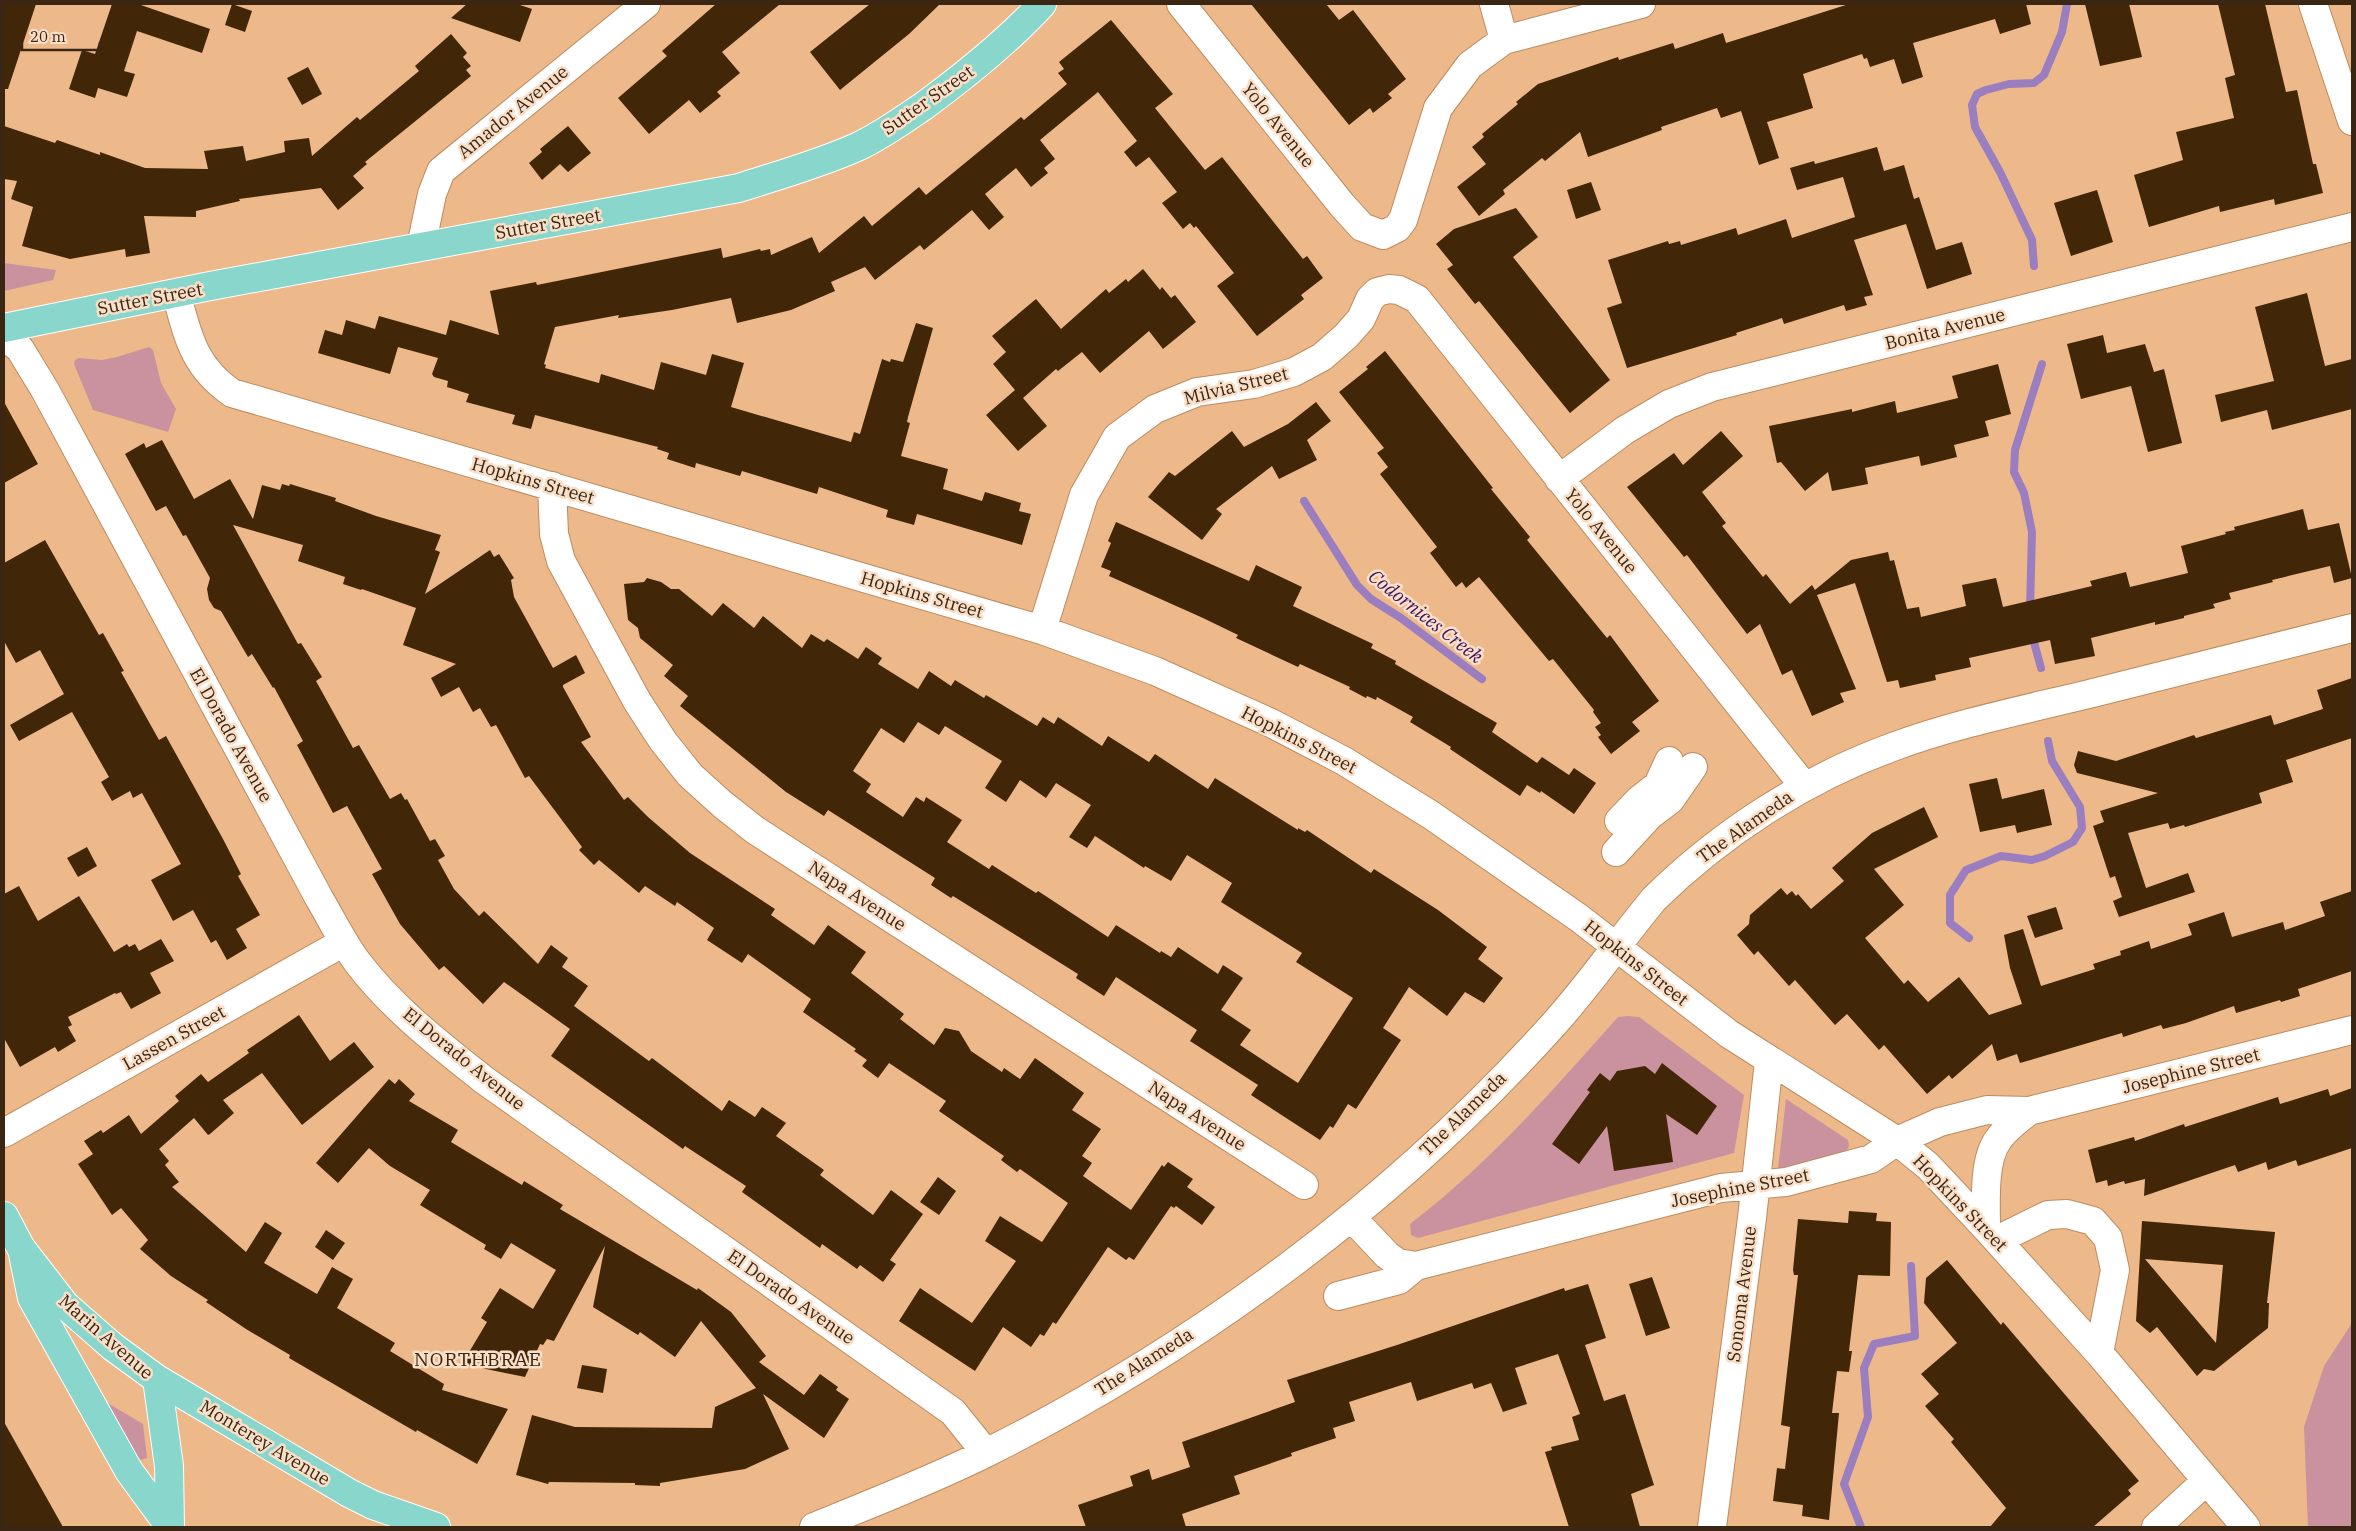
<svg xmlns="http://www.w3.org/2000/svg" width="2356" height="1531" font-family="'IBM Plex Serif',serif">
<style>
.green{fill:#ca919f}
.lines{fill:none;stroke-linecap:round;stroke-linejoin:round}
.stream{stroke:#9a7ebf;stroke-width:8}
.building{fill:#422608;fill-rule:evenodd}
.minor-casing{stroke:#bd8b5e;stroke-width:30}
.major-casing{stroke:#fff;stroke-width:30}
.minor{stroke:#fff;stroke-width:28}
.major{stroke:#88d6cc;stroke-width:28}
.labels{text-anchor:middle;stroke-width:5;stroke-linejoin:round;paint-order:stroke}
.street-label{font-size:18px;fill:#3a2613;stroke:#fadfc8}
.water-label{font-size:19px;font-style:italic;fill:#3d1562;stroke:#fadfc8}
.neighbourhood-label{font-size:19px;letter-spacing:1px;fill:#3a2613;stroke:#fadfc8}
</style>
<rect width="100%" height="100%" fill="#edb98a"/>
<path class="green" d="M4 263 56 270 53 280 4 291Z
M149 347 153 350 161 383 176 409 168 432 93 410 74 364 75 360 79 358 102 360 117 357Z
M1627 1016 1639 1017 1744 1095 1734 1153 1418 1238 1411 1235 1410 1224C1488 1165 1553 1090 1618 1017Z
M1786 1099 1848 1140 1849 1146 1846 1152 1778 1169Z
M2352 1323V1527H2308L2304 1427 2324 1366Z
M106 1402 143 1424 147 1458 136 1461 104 1404Z"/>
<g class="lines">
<path class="stream" d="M2034 266 2032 240 2000 172 1975 127 1972 105 1977 94 1986 90 2009 84 2034 83 2044 75 2062 32 2067 4
M1304 501 1357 585 1371 599 1401 618 1482 679
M2030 609 2032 532 2024 493 2014 472 2015 450 2042 364
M2032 635 2041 668
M1969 938 1950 923V895L1966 870 2001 856 2032 860 2045 856 2073 842 2082 828 2080 807 2052 761 2048 741
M1861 1527 1844 1484 1868 1417 1864 1368 1874 1344 1915 1336 1911 1266"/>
</g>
<path class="building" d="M4 4H36L8 89H4Z
M112 4H138L210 29 202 53 137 31 124 71 135 74 127 97 98 88 95 98 69 89 82 50 95 54Z
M232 4 252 11 245 32 225 25Z
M467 4H517L532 9 520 42 451 18Z
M716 4H780L722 52 740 73 717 92 721 96 700 113 689 100 649 134 618 98 667 56 662 51Z
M870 4H940L909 34 840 90 810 52Z
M1251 4H1326L1339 20 1353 10 1406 79 1388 94 1392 98 1373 113 1370 108 1349 125Z
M1849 4H2026L2031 24 2000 34 1995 19 1913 43 1923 77 1902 84 1894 59 1870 67 1867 58 1864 59 1862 54 1803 74 1813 108 1767 122 1779 158 1759 165 1741 111 1721 118 1717 108 1661 127 1662 130 1588 157 1580 132 1545 161 1542 158 1503 190 1505 194 1479 216 1457 187 1486 164 1472 147 1484 137 1482 134 1518 104 1516 102 1538 84 1618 57 1619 60 1673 43 1675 49 1723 33 1726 43Z
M2085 4H2129L2142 57 2100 66Z
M2218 4H2265L2286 92 2297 90 2313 164H2316L2323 193 2275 205 2274 199 2220 212 2219 206 2149 227 2134 175 2183 160 2176 132 2234 118 2225 78 2235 75Z
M1111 20 1173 94 1155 108 1205 170 1222 157 1303 259 1307 256 1323 278 1301 295 1304 299 1257 336 1217 286 1234 273 1196 226 1194 228 1190 223 1183 229 1162 203 1177 192 1149 157 1136 167 1124 152 1137 141 1098 92 1040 140 1055 159 1044 168 1048 173 1031 187 1016 168 985 194 1004 217 989 230 972 210 924 250 920 245 875 280 865 267 831 282 835 291 791 310 737 323 731 298 672 310 618 318 619 315 555 327 544 364 546 365 545 368 599 383 601 374 654 390 661 362 706 375 712 354 744 363 731 407 851 442 854 432 860 434 882 359 890 362 891 359 903 362 916 323 933 328 908 417 907 422 910 423 901 456 948 469 943 489 982 501 985 492 1021 503 1019 511 1031 514 1022 545 917 514 914 525 886 517 888 510 819 487 817 494 742 471 740 476 696 463 695 468 667 459 669 453 657 449 658 447 535 415 531 429 512 424 515 415 466 402 469 394 447 387 448 381 434 377 432 374 438 358 398 347 390 374 318 353 325 330 342 335 346 320 375 329 379 316 446 335 450 320 499 335 490 291 536 282 537 285 721 248 723 258 760 249 761 251 770 249 771 255 812 237 819 253 864 216 872 226 919 187 926 195 1021 117 1024 120 1067 84 1058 73 1064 69 1059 62Z
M451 34 467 53 463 57 471 66 466 70 471 76 365 162 367 164 353 176 364 188 338 210 321 188 239 199 240 201 196 211V217L144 216 150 253 126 257 125 249 70 259 22 246 33 207 11 199 17 181 4 179V126L55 143 57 140 100 155V152L145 168 208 169 204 151 243 146 246 161 285 152 284 141 309 138 312 156 357 117 360 120 419 71 415 66Z
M308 67 322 94 302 105 287 78Z
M568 126 591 153 568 172 560 164 542 180 529 163 542 152 540 149Z
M1877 147 1884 171 1904 165 1914 199 1919 197 1936 250 1962 242 1972 274 1927 289 1906 224 1854 240 1873 295 1864 297 1867 305 1846 311 1844 305 1784 324 1782 318 1736 333 1737 335 1627 368 1607 308 1622 303 1608 260 1668 241 1669 244 1680 241 1681 245 1736 228 1738 235 1786 219 1792 238 1855 217 1843 177 1797 190 1790 168 1814 161 1815 164Z
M1591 182 1601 210 1576 219 1567 190Z
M2097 190 2113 242 2071 256 2054 203Z
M1516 208 1538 237 1513 257 1610 380 1570 413 1479 301 1475 304 1447 269 1453 265 1436 244 1454 229Z
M1143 269 1160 290 1162 287 1171 298 1175 295 1196 322 1163 349 1149 331 1100 373 1082 352 1058 371 1056 369 1023 398 1047 426 1018 451 986 415 1015 390 993 364 1006 352 992 336 1036 299 1061 329 1106 289 1109 293 1126 279 1128 282Z
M2307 293 2325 366 2352 359V409L2272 430 2267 410 2221 422 2215 395 2274 381 2255 307Z
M2103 335 2107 353 2145 344 2154 372 2164 369 2182 443 2148 452 2131 386 2081 399 2067 344Z
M1385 351 1493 488 1491 489 1530 537 1527 540 1607 638 1610 635 1659 701 1632 722 1640 731 1611 754 1598 737 1601 735 1595 727 1601 723 1593 712 1594 710 1553 659 1549 661 1479 577 1466 588 1462 582 1456 587 1430 553 1437 547 1380 474 1388 467 1377 453 1384 448 1339 392 1368 369 1366 367Z
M1998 364 2011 414 1985 421 1989 436 1954 445 1957 457 1921 466 1919 456 1865 468 1868 484 1832 491 1828 472 1805 491 1781 462 1777 463 1769 426 1852 409V412L1895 401 1897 413 1958 398 1952 376Z
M4 402 38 464 4 483Z
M1316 402 1331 421 1307 440 1317 460 1279 479 1272 466 1216 509 1222 514 1202 540 1148 497 1169 472 1175 476 1232 431 1244 447 1288 424Z
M1721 431 1743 456 1702 492 1726 523 1722 526 1763 577 1766 574 1790 604 1812 585 1815 590 1851 560 1888 552 1890 561 1894 560 1907 609 1919 607 1921 617 1966 606 1962 585 1996 578 2003 607 2092 586 2090 581 2126 572 2130 587 2188 573 2181 546 2226 534 2225 532 2235 530 2234 527 2303 509 2308 530 2339 523 2352 578 2334 583 2330 566 2272 580 2273 582 2229 593 2231 599 2213 604 2215 608 2184 616V618L2155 625V622L2091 638 2095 656 2055 664 2050 640 1969 658 1971 667 1935 675 1936 680 1900 688 1898 680 1887 682 1855 583 1817 595 1856 689 1840 693 1844 702 1812 716 1792 670 1782 675 1760 624 1747 634 1687 555 1684 557 1627 487 1674 453 1683 465Z
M162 440 194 499 230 479 253 519 262 485 280 490 282 484 289 486 290 484 336 498 335 501 376 516 441 535 435 550 440 552 425 594 490 550 494 557 499 554 514 578 511 580 514 597 553 668 576 655 585 673 563 685V687L591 737 581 742 624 800 628 797 648 817 690 853 775 909 771 915 814 945 828 925 866 952 851 973 904 1014 900 1019 934 1045 945 1028 959 1031 971 1051 1002 1072 1004 1068 1020 1079 1035 1058 1084 1093 1072 1110 1101 1129 1082 1156 1092 1163 1083 1176 1131 1210 1162 1165 1164 1167 1168 1162 1193 1179 1187 1187 1215 1207 1202 1225 1176 1206 1174 1208 1171 1206 1134 1260 1129 1257 1126 1260 1108 1247 1056 1324 1053 1322 1044 1336 1040 1334 1031 1347 1003 1327 975 1371 899 1321 920 1288 972 1323 1016 1261 985 1241 1000 1216 1042 1242 1068 1203 1020 1169 1017 1172 1001 1160 1004 1156 939 1111 946 1101 889 1063 878 1078 862 1066 867 1060 854 1051 856 1049 803 1012 811 999 748 954 742 963 707 940 714 928 677 902 675 906 645 886 639 893 599 860 594 865 579 850 582 847 529 776 525 778 496 725 491 727 480 708 473 712 459 687 441 697 431 678 456 664 403 645 416 608 362 589 361 590 343 584 345 577 298 561 303 545 233 525 298 644 301 643 322 677 316 681 353 748 359 745 390 799 401 793 405 800 407 799 430 841 435 839 445 856 438 860 454 889 479 916 484 911 538 964 551 945 568 958 562 967 588 986 574 1006 649 1061 652 1058 722 1111 729 1100 755 1117 762 1107 786 1123 776 1136 824 1170 820 1175 873 1215 891 1190 923 1214 890 1260 896 1264 883 1282 860 1265 857 1269 822 1244 820 1248 742 1192 746 1186 685 1146 683 1149 551 1056 570 1029 504 982 483 1004 444 966 439 970 400 924 372 874 382 869 347 806 333 813 297 745 303 741 274 687 273 688 252 654 248 657 221 611 214 608 209 600 207 589 210 578 186 535 183 536 166 506 156 511 125 454 144 443 146 448Z
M1116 522 1249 581 1256 565 1302 587 1293 606 1373 644 1371 648 1396 661 1395 664 1497 723 1492 732 1537 763 1542 757 1569 775 1574 768 1596 783 1574 814 1541 791 1540 793 1527 785 1520 796 1450 749 1451 747 1410 722 1413 717 1377 697 1376 700 1367 696 1366 698 1349 689 1350 687 1300 664 1298 667 1236 638 1238 635 1203 618 1109 576 1111 571 1101 567 1111 543 1108 541Z
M45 540 99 635 103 633 124 671 121 672 159 740 166 736 223 839 241 874 238 876 260 915 236 929 247 948 227 960 216 940 211 943 193 910 173 921 151 880 181 864 142 793 133 798 130 791 112 801 101 782 109 777 72 712 19 741 10 725 64 694 40 650 16 663 4 641V563Z
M647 578 661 582 671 589H679L712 616 723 603 754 628 763 616 802 648 811 634 824 642 827 639 858 659 866 647 882 658 878 664 918 689 929 671 951 686 955 680 984 698 986 695 1037 726 1043 717 1054 724 1058 717 1102 746 1108 736 1149 762 1155 754 1208 789 1215 778 1298 830V828L1305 832 1307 830 1371 873 1374 869 1438 910 1487 947 1478 959 1503 978 1484 1003 1465 992 1447 1016 1409 987 1383 1028 1401 1040 1356 1109 1348 1104 1333 1128 1330 1126 1320 1140 1251 1095 1258 1085 1190 1041 1197 1030 1116 977 1104 996 1076 978 1078 974 953 896 951 898 931 885 935 878 828 810 824 816 786 792 680 706 688 696 664 676 673 665 640 638 638 628 628 620 624 584 644 582ZM918 722 939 735 945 726 1002 761 985 788 1006 802 1020 780 1046 798 1056 783 1091 805 1069 837 1087 848 1095 836 1144 868 1145 866 1171 881 1187 855 1232 883 1221 902 1302 953 1296 962 1353 998 1298 1083 1240 1045 1251 1030 1221 1010 1243 978 1223 965 1218 974 1178 947 1171 957 1161 951 1160 953 1116 925 1108 937 1038 891 1036 893 992 865 989 869 947 842 962 820 926 797 924 802 916 797 903 817 866 792 871 784 853 771 881 728 904 743Z
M2352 678V738L2286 760 2293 782 2259 793 2262 803 2185 827 2184 825 2170 829 2168 823 2128 833 2146 888 2188 873 2195 892 2119 917 2113 901 2122 897 2115 876 2110 878 2093 826 2104 822 2100 811 2158 793 2077 773 2074 765 2078 751 2116 761 2194 735 2196 738 2271 715 2274 725 2323 709 2317 690Z
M1997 778 2002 799 2044 789 2052 825 2017 833 2015 825 1980 832 1969 784Z
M1924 807 1938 837 1874 869 1904 905 1865 938 1904 984 1908 980 1928 1002 1959 977 1989 1015 2022 1004 2010 968 2004 935 2023 929 2041 986 2095 969 2093 964 2121 955 2120 951 2149 941 2151 949 2192 935 2188 924 2224 912 2232 937 2283 922 2285 930 2325 916 2320 902 2352 891V971L2298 989 2300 996 2281 1002 2280 1000 2236 1013 2234 1006 2186 1023 2163 1029 2161 1025 2123 1037 2122 1033 2020 1063 2017 1054 1997 1061 1992 1044 1952 1079 1949 1075 1927 1094 1884 1045 1879 1050 1847 1014 1835 1025 1795 980 1789 986 1758 951 1754 955 1737 935 1749 924 1750 915 1781 888 1787 895 1792 891 1796 896 1798 894 1811 909 1844 881 1832 868 1872 833Z
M87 847 97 866 78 877 67 858Z
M19 886 38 921 79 896 114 952 127 944 129 947 135 944 139 951 161 939 174 961 150 973 161 993 131 1009 121 992 116 994 115 993 68 1017 72 1025 68 1027 76 1041 58 1052 55 1047 20 1067 4 1038V894Z
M2056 907 2063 929 2035 938 2027 916Z
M299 1015 330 1061 354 1042 374 1067 302 1125 262 1073 223 1100 234 1113 210 1134 208 1135 194 1118 159 1149 169 1161 165 1165 179 1182 172 1187 246 1252 265 1222 282 1233 264 1263 317 1294 332 1267 353 1279 337 1308 395 1343 390 1351 444 1384 442 1390 508 1409 477 1464 417 1430 416 1432 289 1358 290 1355 246 1329 206 1302 208 1300 171 1276 140 1249 148 1240 121 1208 112 1215 78 1164 93 1154 84 1141 101 1130 103 1133 129 1115 141 1134 179 1101 175 1096 201 1074 208 1082 249 1053 247 1050Z
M1662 1063 1717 1106 1697 1135 1666 1114 1673 1162 1614 1171 1607 1126 1579 1164 1552 1144 1590 1092 1587 1090 1600 1073 1610 1081 1617 1071 1645 1066 1655 1074Z
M389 1079 395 1084 399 1079 415 1094 409 1101 458 1130 451 1142 522 1185 524 1181 563 1205 560 1209 697 1290 698 1288 731 1312 766 1356 759 1362 804 1395 820 1374 838 1387 836 1390 849 1399 824 1438 763 1394 789 1449 745 1469 660 1483V1486L635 1485V1483L549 1482 548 1484 516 1475 532 1415 575 1427 712 1428 715 1407 756 1388 701 1321 675 1357 640 1332 638 1335 593 1307 605 1246 554 1341 547 1339 543 1345 540 1344 525 1377 462 1364 487 1322 481 1318 500 1288 533 1309 556 1270 511 1243 501 1259 484 1249 486 1245 420 1205 430 1190 390 1166 369 1148 338 1183 316 1163Z
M2352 1088V1148L2298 1166 2296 1160 2268 1170 2266 1162 2238 1172 2235 1165 2144 1196 2145 1179 2125 1184 2124 1181 2108 1186 2107 1180 2096 1183 2088 1150 2134 1137 2135 1141 2184 1124 2185 1127 2278 1097 2280 1104 2328 1089 2330 1096Z
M938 1177 956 1191 939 1215 920 1202Z
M1849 1211 1877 1213 1876 1221 1891 1222 1890 1276 1858 1275 1849 1351H1852L1849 1372 1837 1371 1832 1413H1839L1829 1520 1802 1516 1803 1505 1773 1501 1777 1468 1785 1469 1790 1427 1781 1425 1798 1275H1794L1793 1270 1798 1219 1848 1223Z
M2142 1221 2275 1232 2267 1303H2269L2268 1328 2214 1371 2204 1369 2197 1376 2157 1327 2150 1333 2136 1321ZM2145 1259 2223 1265 2216 1343Z
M326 1230 345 1243 333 1260 315 1247Z
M1947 1260 2001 1325 2003 1322 2139 1481 2128 1490 2131 1494 2093 1527H1990L2006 1508 1951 1442 1954 1439 1925 1406 1939 1394 1921 1374 1957 1343 1924 1303 1926 1278Z
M1652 1277 1670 1328 1646 1336 1629 1284Z
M1588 1284 1606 1338 1585 1345 1604 1401 1625 1394 1654 1485 1631 1494 1640 1527H1569L1545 1452 1552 1450 1551 1447 1579 1440 1572 1417 1580 1414 1558 1354 1515 1368 1527 1404 1503 1412 1491 1383 1474 1389 1472 1383 1417 1401 1411 1382 1349 1402 1355 1421 1333 1428 1336 1438 1291 1453 1292 1456 1234 1476 1240 1494 1182 1514 1186 1527H1086L1078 1505 1133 1486 1130 1476 1149 1469 1152 1480 1190 1467 1182 1442 1295 1402 1287 1380 1397 1345 1564 1288 1565 1291Z
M582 1365 607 1369 603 1393 577 1388Z
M4 1422 63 1527H4Z"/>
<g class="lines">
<g class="minor-casing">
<path id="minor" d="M1181 4 1342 205 1362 227 1383 235 1397 228 1403 220 1438 108 1470 65 1504 40 1641 4
M1494 4 1504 40
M2313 4 2352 121
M421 247 432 194 441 171 646 4
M176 293C188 336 193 366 232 393L1042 630 1155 671 1271 723 1344 761 1431 815 1579 918 1729 1034 1897 1141 1928 1166 1986 1228 2099 1353 2246 1527
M4 336 20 349 45 390 319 898C332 920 343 943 358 963 393 1009 440 1045 484 1080L953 1412 986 1453
M1559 479 1625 430 1669 404 1712 387 2352 227
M552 486 554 534 561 561 637 701 663 741 690 775 722 804 755 830 1304 1185
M1042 630 1084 495 1117 437 1155 409 1197 392 1254 384 1294 372 1322 357 1346 336 1361 319 1370 299 1377 292 1389 289 1399 290 1417 299 1804 786
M1619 821 1639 800 1658 785 1669 761
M1616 852 1650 815 1670 800 1693 767
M4 1133 344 942
M1351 1217 1387 1255 1398 1263 1416 1266 1721 1188 1786 1182 1871 1159 1897 1141 1940 1122 1987 1110 2029 1111 2352 1030
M1986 1228C1986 1203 1983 1160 1998 1140 2006 1128 2018 1120 2029 1111
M1997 1240 2048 1215 2067 1214 2093 1221 2108 1238 2115 1270 2099 1353
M1338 1296 1399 1280 1416 1266
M814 1527C872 1503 930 1481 986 1453 1198 1347 1395 1201 1554 1024 1590 984 1620 940 1654 899 1720 834 1803 780 1890 748 1954 724 2023 710 2089 694 2177 672 2265 650 2352 628
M1712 1527 1752 1218 1769 1061
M2156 1527 2206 1481"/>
</g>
<g class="major-casing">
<path id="major" d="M4 328 205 287 739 188C779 175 819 164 857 147 881 136 903 120 925 105 967 74 1007 42 1042 4
M4 1216 21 1248 65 1305 113 1347 157 1379 349 1493 373 1505 436 1527
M23 1254 32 1298 129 1471 170 1527
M157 1379 169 1466 170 1527"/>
</g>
<use href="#minor" class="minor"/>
<use href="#major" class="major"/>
</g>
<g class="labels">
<g class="street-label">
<text transform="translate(928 100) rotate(-35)" y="6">Sutter Street</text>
<text transform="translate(513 112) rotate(-39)" y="6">Amador Avenue</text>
<text transform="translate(1278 125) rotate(51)" y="6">Yolo Avenue</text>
<text transform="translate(548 224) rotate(-10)" y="6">Sutter Street</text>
<text transform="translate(150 299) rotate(-11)" y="6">Sutter Street</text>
<text transform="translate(1945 329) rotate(-14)" y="6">Bonita Avenue</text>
<text transform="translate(1236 386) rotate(-14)" y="6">Milvia Street</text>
<text transform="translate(533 481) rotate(16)" y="6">Hopkins Street</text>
<text transform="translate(1601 531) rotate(51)" y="6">Yolo Avenue</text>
<text transform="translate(922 595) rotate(16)" y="6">Hopkins Street</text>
<text transform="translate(231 735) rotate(61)" y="6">El Dorado Avenue</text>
<text transform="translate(1299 740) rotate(27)" y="6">Hopkins Street</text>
<text transform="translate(1745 827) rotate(-35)" y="6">The Alameda</text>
<text transform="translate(857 896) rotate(33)" y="6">Napa Avenue</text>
<text transform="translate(1636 963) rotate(38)" y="6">Hopkins Street</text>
<text transform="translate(174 1038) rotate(-29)" y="6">Lassen Street</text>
<text transform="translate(464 1059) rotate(39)" y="6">El Dorado Avenue</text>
<text transform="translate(2191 1071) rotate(-14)" y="6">Josephine Street</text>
<text transform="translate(1463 1114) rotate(-44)" y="6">The Alameda</text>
<text transform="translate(1197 1116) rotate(33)" y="6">Napa Avenue</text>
<text transform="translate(1740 1188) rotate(-11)" y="6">Josephine Street</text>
<text transform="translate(1960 1203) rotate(46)" y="6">Hopkins Street</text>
<text transform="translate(1742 1294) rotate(-83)" y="6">Sonoma Avenue</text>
<text transform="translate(791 1297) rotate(35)" y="6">El Dorado Avenue</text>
<text transform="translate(106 1337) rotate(41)" y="6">Marin Avenue</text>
<text transform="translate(1144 1362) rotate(-32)" y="6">The Alameda</text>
<text transform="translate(265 1443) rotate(31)" y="6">Monterey Avenue</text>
</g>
<g class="water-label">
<text transform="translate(1426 616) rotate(38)" y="7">Codornices Creek</text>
</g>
<g class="neighbourhood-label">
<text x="478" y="1366">NORTHBRAE</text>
</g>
</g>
<rect width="2356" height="1531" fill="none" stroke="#3a2613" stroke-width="10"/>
<path d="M22 42v8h78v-8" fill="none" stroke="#3a2613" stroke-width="2.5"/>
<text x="30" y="42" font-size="15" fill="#3a2613" stroke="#fadfc8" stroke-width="4" paint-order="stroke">20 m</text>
</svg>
